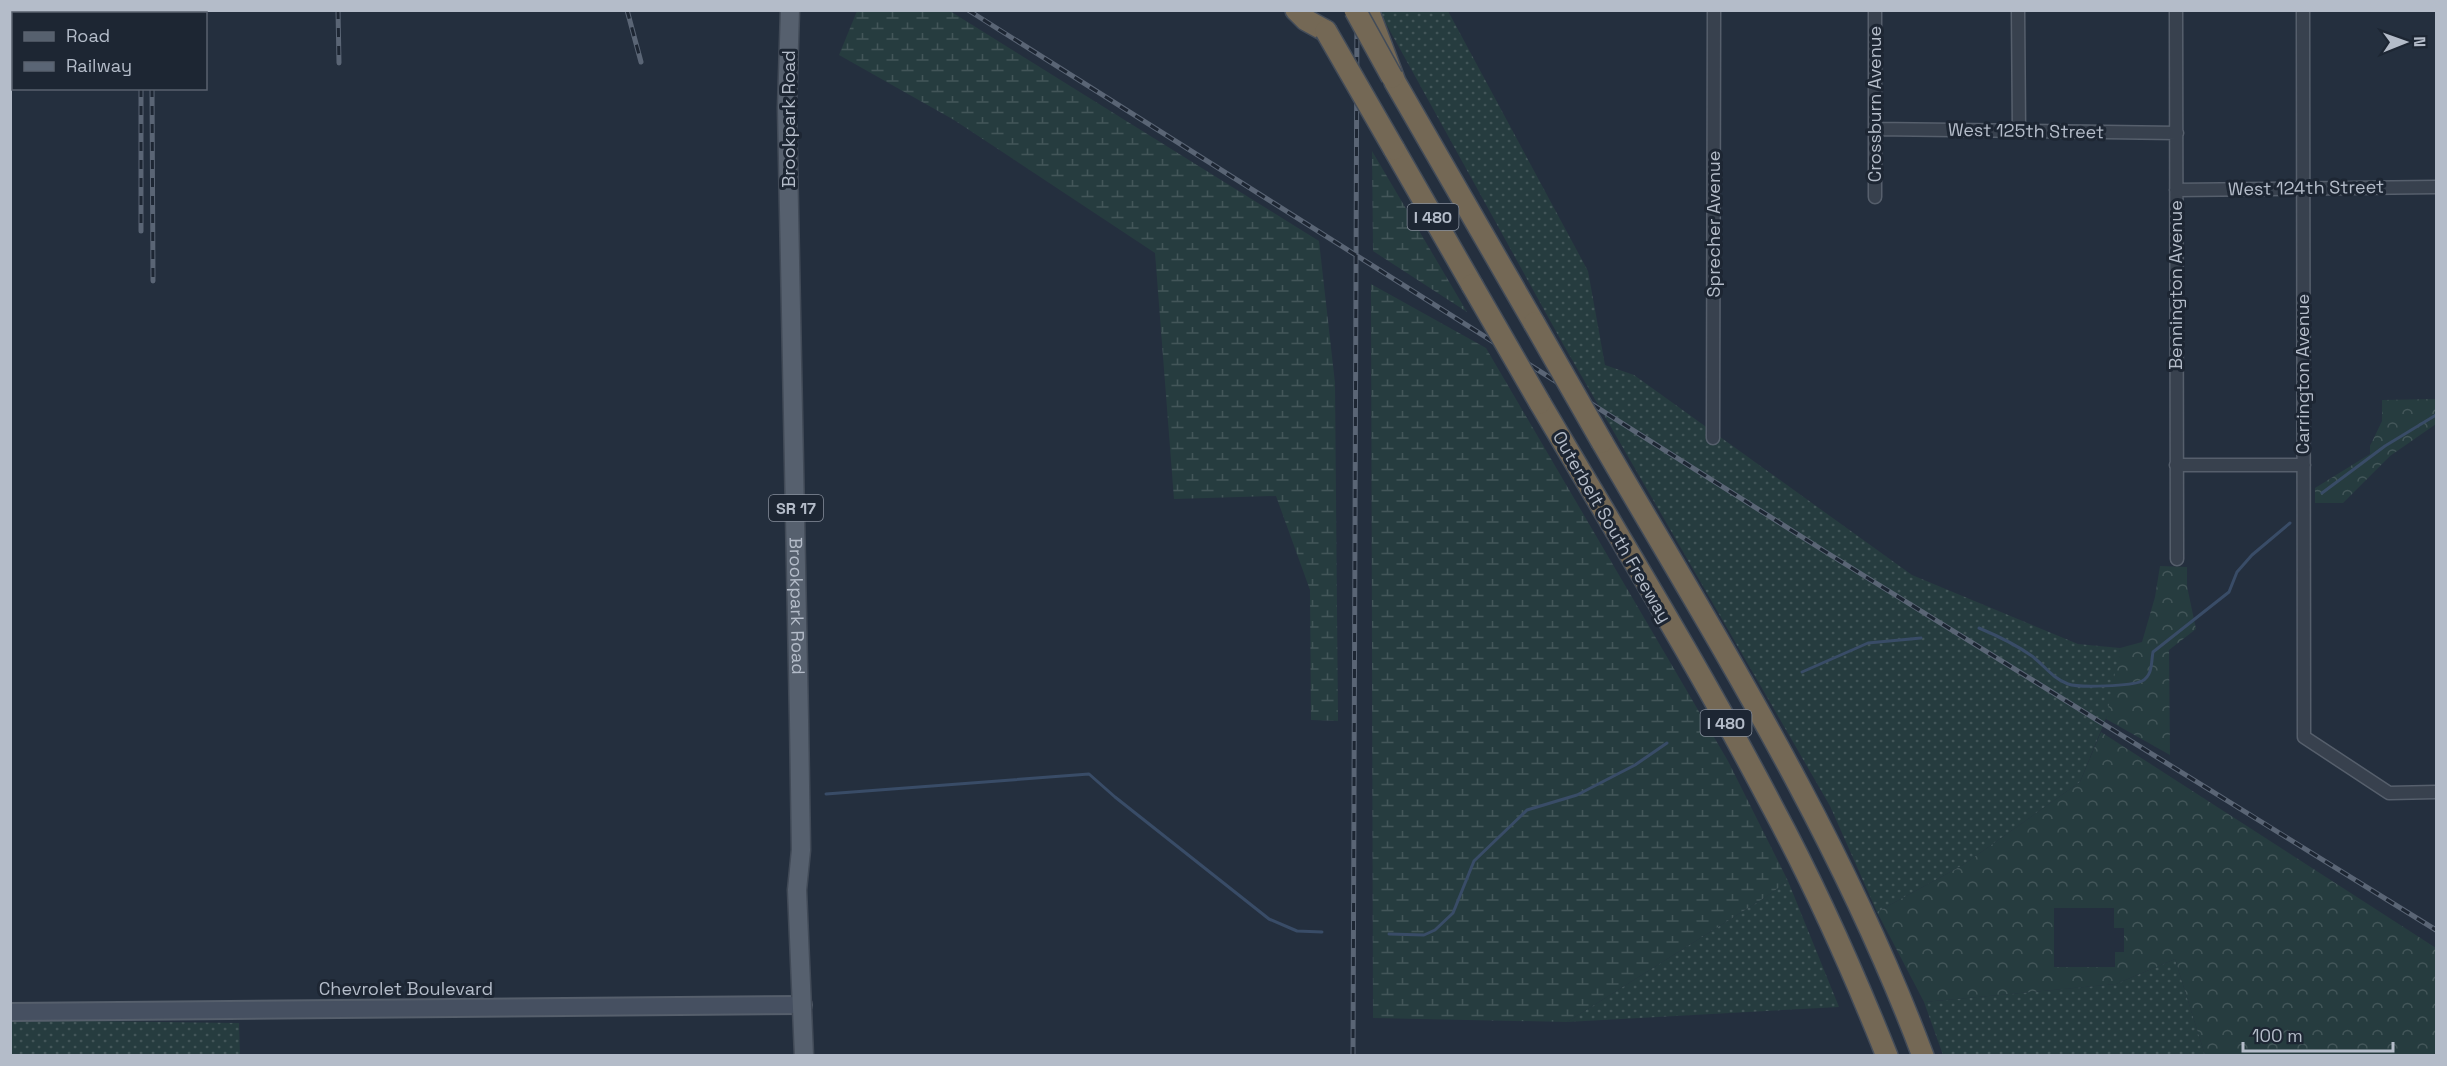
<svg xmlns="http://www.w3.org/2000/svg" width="2447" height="1066" font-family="'Space Grotesk',sans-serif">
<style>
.grass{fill:url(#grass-dots)}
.forest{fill:url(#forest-crowns);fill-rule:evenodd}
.wetland{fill:url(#wetland-marsh)}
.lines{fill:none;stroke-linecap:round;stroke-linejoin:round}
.stream{stroke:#394c67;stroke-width:3}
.minor-casing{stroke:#565f6c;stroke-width:15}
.secondary-casing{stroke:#565f6c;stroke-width:20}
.primary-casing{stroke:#414a57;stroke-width:21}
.motorway-casing{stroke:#434c59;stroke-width:24}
.minor{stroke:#38414e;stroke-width:12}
.secondary{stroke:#465061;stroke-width:16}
.primary{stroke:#56606e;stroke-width:18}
.motorway{stroke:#746855;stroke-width:21}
.rail-casing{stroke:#5a6575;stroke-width:5}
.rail{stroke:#1d2633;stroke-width:3;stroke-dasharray:9;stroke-linecap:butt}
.motorway-bridge-casing{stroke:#434c59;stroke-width:24;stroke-linecap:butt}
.motorway-bridge{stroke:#746855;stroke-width:21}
.labels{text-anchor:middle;stroke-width:6;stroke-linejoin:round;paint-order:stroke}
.shield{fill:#1d2633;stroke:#878f9c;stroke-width:1.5}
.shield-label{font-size:16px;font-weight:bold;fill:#b4bcc9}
.street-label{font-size:18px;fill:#b4bcc9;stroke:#1d2633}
</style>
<defs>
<pattern id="grass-dots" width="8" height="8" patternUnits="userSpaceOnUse" patternTransform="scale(1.5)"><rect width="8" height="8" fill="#263c3f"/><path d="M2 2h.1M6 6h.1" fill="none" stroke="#435659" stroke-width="1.8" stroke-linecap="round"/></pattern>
<pattern id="forest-crowns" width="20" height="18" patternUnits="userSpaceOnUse" patternTransform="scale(1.5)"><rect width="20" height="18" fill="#263c3f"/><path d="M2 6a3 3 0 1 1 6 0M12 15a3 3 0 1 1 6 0" fill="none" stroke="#435659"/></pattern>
<pattern id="wetland-marsh" width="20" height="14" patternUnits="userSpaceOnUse" patternTransform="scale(1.5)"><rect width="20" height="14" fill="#263c3f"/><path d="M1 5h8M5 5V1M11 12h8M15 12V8" fill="none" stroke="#435659"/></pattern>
</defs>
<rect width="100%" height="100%" fill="#242f3e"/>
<path class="grass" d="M1379 11H1448L1588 271 1605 365 1634 375 1912 575 2078 644 2120 648 2113 701 2080 782 1963 865 1877 912 1830 806 1563 344Z
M1788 881 1839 1007 1567 1022 1764 898Z
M2175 959 2205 1055H1943L1924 1002 2116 984Z
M11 1020 239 1023 240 1055H11Z"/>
<path class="forest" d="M2436 399V424L2390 456 2343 503H2315V488L2370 454V446L2382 421V400Z
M2160 566 2187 567V586L2196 629 2169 650 2170 755 2106 719 2120 648 2142 642 2155 597Z
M2101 732 2436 948V1055H2205L2175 959 2116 984 1924 1002 1877 912 1963 865 2080 782ZM2054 908H2114V928H2124V952H2115V967H2054Z"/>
<path class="wetland" d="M857 11H950L1319 241 1335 383 1338 721 1311 720 1310 590 1276 496 1174 499 1155 253 954 120 839 55Z
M1372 151 1467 312 1373 251Z
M1371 284 1486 348 1728 761 1788 881 1764 898 1567 1022 1373 1018Z"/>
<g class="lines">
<path class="stream" d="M2322 493 2385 446 2436 415
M1979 628C1998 636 2015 644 2032 656 2045 666 2052 678 2068 684 2079 688 2132 686 2142 681 2153 675 2151 662 2153 652L2229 592 2237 572 2252 555 2290 523
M1802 672 1868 643 1921 638
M826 794 1089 774 1115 797 1269 919 1297 931 1322 932
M1389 934 1424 935 1435 930 1453 913 1474 861 1527 810 1577 795 1635 765 1667 743"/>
<g class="minor-casing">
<path id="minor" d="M1875 10V197
M2018 10 2019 132
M2176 10 2177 559
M2303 10 2304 737 2389 793 2436 792
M1875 129 2177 133
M2176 190 2436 187
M1713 438 1714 10
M2176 465H2304"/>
</g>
<g class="secondary-casing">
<path id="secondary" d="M10 1012 803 1005"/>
</g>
<g class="primary-casing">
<g id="primary">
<path id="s1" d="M790 10 787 108 799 720 801 850 797 890 804 1056"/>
</g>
</g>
<g class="motorway-casing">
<path id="motorway" d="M1296 10 1306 20 1326 31
M1368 10 1395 82 1534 323
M1394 149 1472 285
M1540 403C1619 537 1701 670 1773 808 1816 888 1853 971 1887 1056
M1602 442C1718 641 1842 839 1923 1056"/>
</g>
<use href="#minor" class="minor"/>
<use href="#secondary" class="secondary"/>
<use href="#primary" class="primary"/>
<use href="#motorway" class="motorway"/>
<g class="rail-casing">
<path id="rail" d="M140 10V14
M152 10V14
M338 10 339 63
M627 10 641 62
M968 10 1829 554 2436 930
M141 88V231
M152 88 153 281
M1353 1056 1357 10"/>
</g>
<use href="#rail" class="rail"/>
<g class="motorway-bridge-casing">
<path id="motorway-bridge" d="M1355 10 1392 77
M1326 31 1394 149
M1472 285 1540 403
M1534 323 1602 442"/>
</g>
<use href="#motorway-bridge" class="motorway-bridge"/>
</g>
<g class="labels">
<g class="shield">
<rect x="1407.5" y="204" width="51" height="26" rx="4.5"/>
<rect x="769" y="495" width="54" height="26" rx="4.5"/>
<rect x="1700.5" y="710" width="51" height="26" rx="4.5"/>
</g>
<g class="shield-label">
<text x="1433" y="223">I 480</text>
<text x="796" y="514">SR 17</text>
<text x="1726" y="729">I 480</text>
</g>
<g class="street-label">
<text transform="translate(1875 104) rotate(-90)" y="6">Crossburn Avenue</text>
<text transform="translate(789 119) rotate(-90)" y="6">Brookpark Road</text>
<text transform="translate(2026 131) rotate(1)" y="6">West 125th Street</text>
<text transform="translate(2306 188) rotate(-1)" y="6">West 124th Street</text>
<text transform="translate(1714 224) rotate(-90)" y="6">Sprecher Avenue</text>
<text transform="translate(2176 285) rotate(-90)" y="6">Bennington Avenue</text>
<text transform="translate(2303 374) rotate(-90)" y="6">Carrington Avenue</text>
<text transform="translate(1612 527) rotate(60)" y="6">Outerbelt South Freeway</text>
<text dy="6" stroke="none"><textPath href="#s1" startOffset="596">Brookpark Road</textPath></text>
<text x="406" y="995">Chevrolet Boulevard</text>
</g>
</g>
<rect width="2447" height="1066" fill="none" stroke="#b4bcc9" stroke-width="24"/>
<rect x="12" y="12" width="195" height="78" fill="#1d2633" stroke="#59626f" stroke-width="1.5"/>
<rect x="24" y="32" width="30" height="9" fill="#56606e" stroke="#59626f" stroke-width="1.5"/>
<text x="66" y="42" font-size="18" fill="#b4bcc9">Road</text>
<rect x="24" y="62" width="30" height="9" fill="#5a6575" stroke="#59626f" stroke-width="1.5"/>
<text x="66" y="72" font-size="18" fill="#b4bcc9">Railway</text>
<g transform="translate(2405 42) rotate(89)" stroke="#1d2633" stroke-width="4.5" paint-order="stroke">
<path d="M0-4.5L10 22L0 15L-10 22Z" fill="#b4bcc9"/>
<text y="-9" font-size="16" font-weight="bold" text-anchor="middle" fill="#b4bcc9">N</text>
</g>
<path d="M2243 1042v9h150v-9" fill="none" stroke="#b4bcc9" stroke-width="3"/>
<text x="2252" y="1042" font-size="18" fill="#b4bcc9" stroke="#1d2633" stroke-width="4.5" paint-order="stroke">100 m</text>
</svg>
